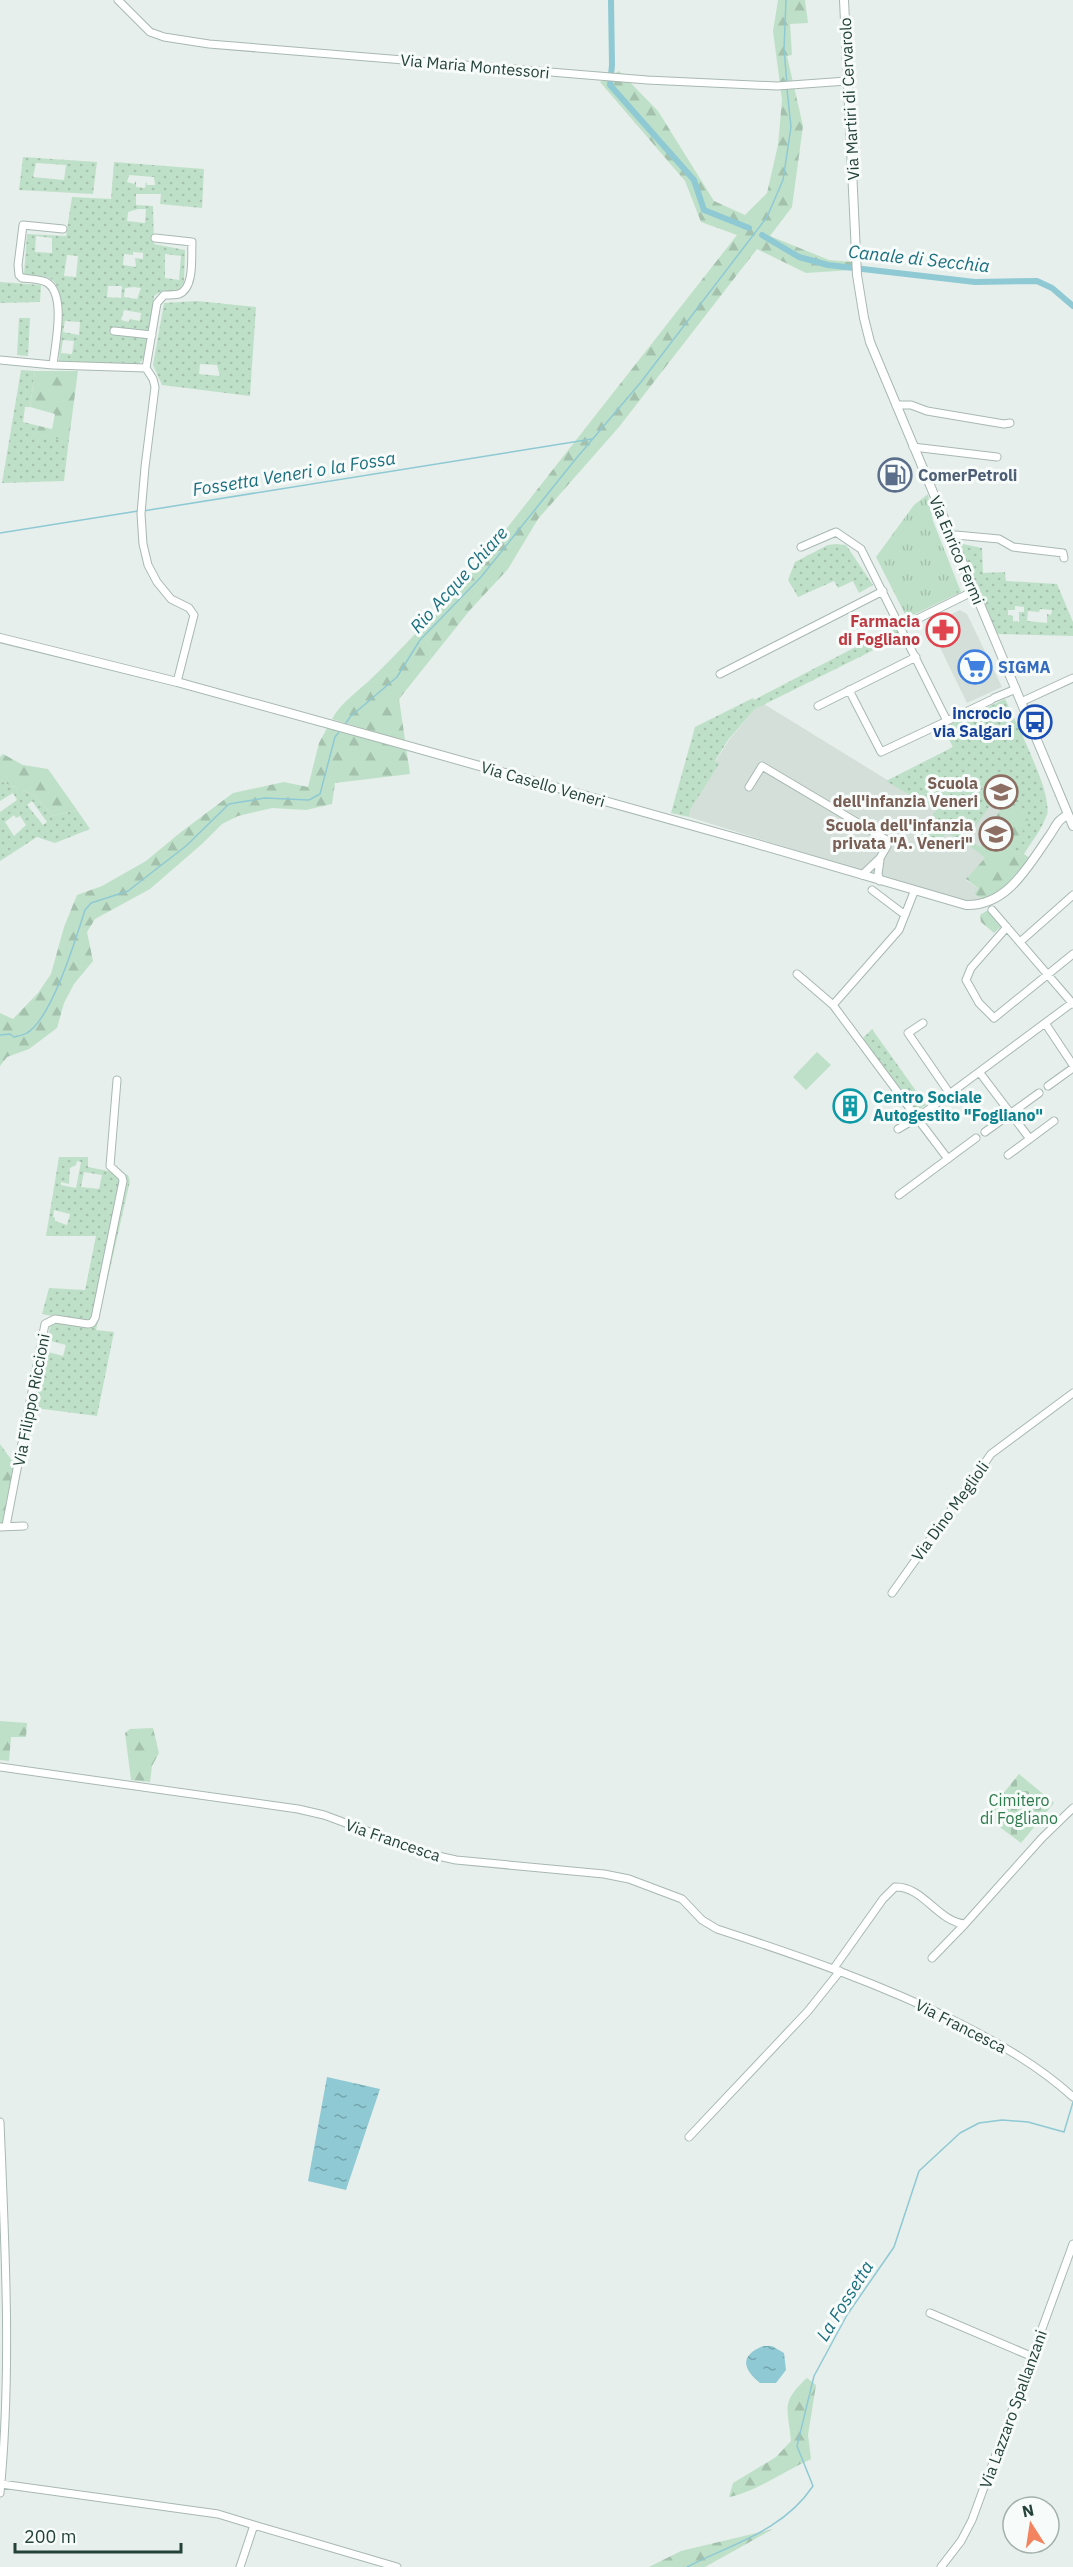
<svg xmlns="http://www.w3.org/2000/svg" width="1073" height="2567" font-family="'IBM Plex Sans',sans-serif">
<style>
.built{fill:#d4dfda}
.grass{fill:url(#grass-dots);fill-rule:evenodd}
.forest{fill:url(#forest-firs)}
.cemetery{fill:url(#cemetery-stones)}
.park{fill:url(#park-tufts)}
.garden{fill:#bfe0c8}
.water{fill:url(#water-ripples)}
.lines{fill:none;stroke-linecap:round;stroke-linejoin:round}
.stream{stroke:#8ec9d4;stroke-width:1.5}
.canal{stroke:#8ec9d4;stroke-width:6}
.minor-casing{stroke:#a8b8b2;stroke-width:9}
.tertiary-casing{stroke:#a8b8b2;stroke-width:10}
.minor{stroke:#fff;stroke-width:7}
.tertiary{stroke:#fff;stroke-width:8}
.labels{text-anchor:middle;stroke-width:6;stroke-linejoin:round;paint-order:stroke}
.street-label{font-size:16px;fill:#24423a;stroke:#f7fbf9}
.service-label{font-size:16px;font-weight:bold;fill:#4e5e75;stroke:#f7fbf9;text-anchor:start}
.health-label{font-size:16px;font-weight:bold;fill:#be3a42;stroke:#f7fbf9;text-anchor:end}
.shop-label{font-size:16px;font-weight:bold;fill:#366cbe;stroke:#f7fbf9;text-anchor:start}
.transit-label{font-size:16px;font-weight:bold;fill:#164399;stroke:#f7fbf9;text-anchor:end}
.education-label{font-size:16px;font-weight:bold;fill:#785e54;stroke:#f7fbf9;text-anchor:end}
.culture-label{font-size:16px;font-weight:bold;fill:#0d838f;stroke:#f7fbf9;text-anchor:start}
.park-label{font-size:16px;fill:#2d7a4b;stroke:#f7fbf9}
.water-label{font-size:18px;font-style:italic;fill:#1c6f80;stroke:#f7fbf9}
</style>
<defs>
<pattern id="grass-dots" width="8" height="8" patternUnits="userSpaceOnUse" patternTransform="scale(1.5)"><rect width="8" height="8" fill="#bfe0c8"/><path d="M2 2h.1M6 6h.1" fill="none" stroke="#a4c1ad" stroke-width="1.8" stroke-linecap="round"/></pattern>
<pattern id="forest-firs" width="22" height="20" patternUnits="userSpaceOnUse" patternTransform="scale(1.5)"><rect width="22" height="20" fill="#bfe0c8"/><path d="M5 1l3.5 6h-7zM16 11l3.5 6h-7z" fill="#a4c1ad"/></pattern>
<pattern id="cemetery-stones" width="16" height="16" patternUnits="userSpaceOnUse" patternTransform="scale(1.5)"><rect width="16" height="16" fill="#bfe0c8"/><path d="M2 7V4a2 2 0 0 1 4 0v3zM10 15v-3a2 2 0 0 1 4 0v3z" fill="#a4c1ad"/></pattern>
<pattern id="park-tufts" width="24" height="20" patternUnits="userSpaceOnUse" patternTransform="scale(1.5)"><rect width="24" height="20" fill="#bfe0c8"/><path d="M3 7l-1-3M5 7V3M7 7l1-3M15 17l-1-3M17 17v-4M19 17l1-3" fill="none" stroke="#a4c1ad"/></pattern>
<pattern id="water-ripples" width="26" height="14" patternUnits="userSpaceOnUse" patternTransform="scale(1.5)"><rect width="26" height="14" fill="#8ec9d4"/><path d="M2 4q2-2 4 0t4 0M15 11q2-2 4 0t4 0" fill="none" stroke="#74a5ad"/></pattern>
</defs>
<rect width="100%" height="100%" fill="#e6efeb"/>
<path class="built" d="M960 610 967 614 1002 687 967 703 929 625Z
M1005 699 1043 785 1048 813 1010 877 966 880 978 888 974 894 986 901 966 903 689 817 690 810 718 764 715 762 729 740 755 709 764 704 936 810 918 840 947 814Z"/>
<path class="grass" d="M23 157 97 162 93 194 19 190ZM36 163 66 165 64 180 33 177Z
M114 162 204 169 202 208 160 204 161 194H136V205L153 206 154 244 185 250 184 283 178 291H162L154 296 147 355 138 365 59 361C60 342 68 290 51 279 45 275 32 276 24 275L27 234 66 236 72 197 111 199ZM129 175 154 177 155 185H147L146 182 145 188 136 187V181L134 184 127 182ZM138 209H146L145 223 127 221 128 212ZM36 236 52 238V253L35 252ZM133 252 143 253V259L135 258 136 267 123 265 124 254 133 255ZM165 254 181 256 179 280 165 278ZM67 255 78 256 76 277 64 276ZM108 286H122L121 298 107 297ZM134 287 141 288 137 299 124 297 125 288ZM124 310 141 313 140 321 130 319 129 322 121 320ZM65 321 80 322 79 335 63 332ZM63 340 74 341 72 354 61 353Z
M0 282 41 285 40 302 0 303Z
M197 301 256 307 250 396 162 385 153 365 164 303ZM200 364 217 365 220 376 199 374Z
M19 318H30L28 356 17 355Z
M21 370 35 371 30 407H25L23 422 39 426 36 439H69L64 481 2 483Z
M958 543 982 548 983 573 1005 572 1006 581 1057 584 1073 622V636L996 634ZM1015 606 1024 607V612H1019V622L1013 621V616L1008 615V610H1015ZM1040 609 1052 610 1051 615 1047 614V623L1027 621 1028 611 1039 612Z
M836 544 846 545 873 585 859 593 853 581 838 588 834 581 798 597 788 580 795 562 828 545Z
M896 626 902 636 755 709 728 740 715 761 719 764 690 810 689 817 671 813 695 727 753 698 754 700Z
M1005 699C1015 721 1052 792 1047 813 1044 827 1031 842 1024 854L1016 853 1012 848 1009 797 1003 787 965 842 946 833 935 849 917 840 936 810 886 781 953 747 943 728Z
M0 781 34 795 53 816 77 810 90 829 55 843 37 837 0 861V812L17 800 13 793 0 801ZM32 801 47 822 43 825 27 805ZM14 815 16 818 20 816 26 825 14 836 5 822Z
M872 1029 926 1105 913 1113 860 1041Z
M59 1157H88V1167L128 1175 130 1181 96 1330 114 1332 97 1416 35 1408 52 1316 42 1314 49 1288 85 1290 96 1236H46ZM77 1161 81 1162 76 1188 61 1185V1182L69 1184 70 1168 76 1165ZM84 1172 102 1175 99 1189 81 1187ZM54 1210 70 1214 67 1225 55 1221V1218L53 1217ZM51 1341 66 1345 63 1356 48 1352Z"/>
<path class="forest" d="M778 0H805L808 23 790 24 792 55 787 56 803 126 792 207 770 236 829 260 852 262V270L806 273 757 249 619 427 538 519 508 569 470 610 399 699 410 774 335 783 332 804 306 810 272 808 238 816 222 824 202 844 150 889 95 919 87 932 93 961 74 984 64 1003 57 1028 29 1049 7 1057 0 1066V1013L13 1019 38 993 51 974 64 927 77 895 102 886 146 861 181 832 233 793 284 782 308 787 319 743 327 728 382 742 381 734 332 719C342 701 359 691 374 676 402 649 427 620 456 593L737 235 701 222 685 181 600 82 619 71 658 111 714 201 745 215 767 193 778 145 782 100 773 31Z
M35 371H78L69 439H35L39 426 52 429 55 414 30 407Z
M3 754 23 765 48 769 77 810 53 816 34 795 0 781V757Z
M1009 797 1029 821 1012 848 1016 853 1024 854 1030 858 1003 893 986 901 974 894 978 888 966 879 985 858 965 842 968 838 980 847 986 838 999 845 1010 830 995 818Z
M994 906 1007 921 994 933 981 922 980 915Z
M0 1444 15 1465 5 1524H0Z
M0 1721 27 1723 26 1737H11L9 1761 0 1760Z
M153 1728 159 1753 152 1766 150 1782 131 1780 125 1733 130 1729Z
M807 2378 816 2385 808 2435 811 2459C787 2470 753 2493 729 2497L733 2483 776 2457 791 2441C788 2407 780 2403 807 2378Z
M773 2529 705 2567H649L681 2551Z"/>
<path class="cemetery" d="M1019 1774 1054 1803 1021 1843 985 1816Z"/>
<path class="park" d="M928 494 933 521 961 592 907 618 876 557 914 505Z"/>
<path class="garden" d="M817 1052 831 1065 806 1090 793 1077Z"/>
<path class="water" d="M327 2077 380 2089 346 2190 308 2181Z
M763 2346H772L784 2353 786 2370 776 2383H760C743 2369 739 2356 763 2346Z"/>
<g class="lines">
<path class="stream" d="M786 0 784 49 787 84
M143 511 592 439
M0 533 138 511
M344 726 350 717 397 677 420 640 481 577 574 461 641 382 767 217 783 180 791 127 787 89
M0 1035 10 1034 14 1037C18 1036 24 1035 27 1033 52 1018 76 938 85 910L91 903 128 891 186 846 229 804 265 798 309 800 320 794 335 737 339 732
M687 2567C732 2544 783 2531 813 2486L797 2446 814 2376 847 2315 894 2247 919 2171 960 2133 979 2123 1002 2120 1028 2122 1064 2132 1073 2102"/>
<path class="canal" d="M611 0 612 65 610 85 694 180 704 210 749 228
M762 235 799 257 828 265 975 282 1037 281 1052 288 1073 306"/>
<g class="minor-casing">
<path id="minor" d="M118 0 150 32 164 37 209 44 647 80 777 86 847 81
M114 331 152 335
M0 360 53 365 146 368 153 379 155 387 145 467 141 514 143 544 148 565 157 582 171 599 189 608 194 615 177 682
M53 365C55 345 67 293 46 282 39 279 30 279 22 278L19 275 18 265 23 225 63 229
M146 368 157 303 164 295C168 295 174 295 179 294 195 288 191 256 192 242L155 238
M896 405H911L927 411 1004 424 1010 423
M913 447 997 457
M952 537 956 535 999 539 1013 547 1063 553 1064 558
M801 547 836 532 861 549 947 721 881 752 849 690
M901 627 974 591
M720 674 883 591
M994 698 1016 689
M1021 702 1073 678
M818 706 916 657
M947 721 991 700
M749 787 762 766 885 839 887 846 880 858 862 875
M880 860 878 874 880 881
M872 890 905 915
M992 910 1073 1004
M1007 927 971 968 966 980 979 1003 994 1018 1073 954
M1020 942 1073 895
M797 974 833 1005
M923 1023 908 1033 950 1094
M1045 1023 1073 1065
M980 1073 1030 1139
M1048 1086 1073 1068
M898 1129 917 1118 833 1005 899 930 914 892
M985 1132 1039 1093
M1008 1155 1054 1121
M948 1159 917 1118 1072 1003
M899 1195 976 1138
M6 1526 45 1324 55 1319 88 1324 92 1323 95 1318 123 1181 122 1177 110 1166 117 1080
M0 1527 24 1526
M892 1593 991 1454 1073 1393
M0 1767 298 1809 324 1815 429 1854 456 1860 604 1874 629 1879 682 1899 702 1920 717 1929C800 1956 881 1984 959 2023 1000 2044 1039 2066 1073 2097
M932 1958 965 1924
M834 1968 883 1899 895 1887C923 1886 938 1922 965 1924L1042 1838 1073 1808
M0 2122C5 2245 12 2370 0 2493
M689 2137 808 2011 840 1971
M930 2313 1033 2357
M1 2484 218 2514 254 2525 240 2567
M254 2525 397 2567
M941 2567 961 2541 972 2520 1073 2244"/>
</g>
<g class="tertiary-casing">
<path id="tertiary" d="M844 0 857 275 864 318 870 342 1073 826
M0 638 177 682 387 740 747 841 966 905C1008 906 1028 866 1050 835 1056 826 1058 819 1068 815"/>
</g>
<use href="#minor" class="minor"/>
<use href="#tertiary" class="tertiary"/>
</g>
<defs>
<g id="fuel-ring" transform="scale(1.725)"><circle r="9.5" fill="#f7fbf9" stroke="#5c6f8a" stroke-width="1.5"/><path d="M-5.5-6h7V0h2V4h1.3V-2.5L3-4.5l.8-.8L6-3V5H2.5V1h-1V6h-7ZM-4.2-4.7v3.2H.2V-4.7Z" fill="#5c6f8a"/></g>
<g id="pharmacy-ring" transform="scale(1.725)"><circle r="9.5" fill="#f7fbf9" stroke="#e0444e" stroke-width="1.5"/><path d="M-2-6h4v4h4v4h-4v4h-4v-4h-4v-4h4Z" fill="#e0444e"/></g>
<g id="supermarket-ring" transform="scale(1.725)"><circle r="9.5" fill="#f7fbf9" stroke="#3f7fe0" stroke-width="1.5"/><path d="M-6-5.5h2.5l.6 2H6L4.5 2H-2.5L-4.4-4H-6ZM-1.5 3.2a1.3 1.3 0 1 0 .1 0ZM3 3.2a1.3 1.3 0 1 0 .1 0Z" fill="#3f7fe0"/></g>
<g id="bus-ring" transform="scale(1.725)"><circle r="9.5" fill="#f7fbf9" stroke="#1a4fb4" stroke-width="1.5"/><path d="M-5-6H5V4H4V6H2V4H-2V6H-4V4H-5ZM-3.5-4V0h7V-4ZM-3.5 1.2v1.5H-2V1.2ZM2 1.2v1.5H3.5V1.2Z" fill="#1a4fb4"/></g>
<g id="school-ring" transform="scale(1.725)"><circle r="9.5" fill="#f7fbf9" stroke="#8d6e63" stroke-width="1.5"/><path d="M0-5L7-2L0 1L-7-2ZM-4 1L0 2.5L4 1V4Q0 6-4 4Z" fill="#8d6e63"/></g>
<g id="building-ring" transform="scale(1.725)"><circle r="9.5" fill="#f7fbf9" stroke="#0f9aa8" stroke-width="1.5"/><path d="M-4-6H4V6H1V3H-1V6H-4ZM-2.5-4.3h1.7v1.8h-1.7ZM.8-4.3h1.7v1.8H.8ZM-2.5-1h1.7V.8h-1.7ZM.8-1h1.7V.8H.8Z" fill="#0f9aa8"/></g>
</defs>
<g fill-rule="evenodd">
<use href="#fuel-ring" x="895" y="475"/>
<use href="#pharmacy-ring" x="943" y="630"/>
<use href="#supermarket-ring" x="975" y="667"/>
<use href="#bus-ring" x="1035" y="722"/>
<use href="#school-ring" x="1001" y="792"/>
<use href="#school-ring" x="996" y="834"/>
<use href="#building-ring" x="850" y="1106"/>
</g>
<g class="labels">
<g class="street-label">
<text transform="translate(475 66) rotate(5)" y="6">Via Maria Montessori</text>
<text transform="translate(849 99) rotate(-93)" y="6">Via Martiri di Cervarolo</text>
<text transform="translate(957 550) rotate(67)" y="6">Via Enrico Fermi</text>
<text transform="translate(543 784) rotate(16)" y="6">Via Casello Veneri</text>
<text transform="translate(31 1400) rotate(-79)" y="6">Via Filippo Riccioni</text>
<text transform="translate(950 1511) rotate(-54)" y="6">Via Dino Meglioli</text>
<text transform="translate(393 1840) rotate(19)" y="6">Via Francesca</text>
<text transform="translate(961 2026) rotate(27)" y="6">Via Francesca</text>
<text transform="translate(1013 2409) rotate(-70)" y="6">Via Lazzaro Spallanzani</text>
</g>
<g class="service-label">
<text x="918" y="481">ComerPetroli</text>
</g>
<g class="health-label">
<text x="920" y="627">Farmacia<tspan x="920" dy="18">di Fogliano</tspan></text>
</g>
<g class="shop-label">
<text x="998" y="673">SIGMA</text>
</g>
<g class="transit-label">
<text x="1012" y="719">incrocio<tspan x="1012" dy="18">via Salgari</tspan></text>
</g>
<g class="education-label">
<text x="978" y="789">Scuola<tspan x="978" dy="18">dell'infanzia Veneri</tspan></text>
<text x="973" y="831">Scuola dell'infanzia<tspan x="973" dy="18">privata "A. Veneri"</tspan></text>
</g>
<g class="culture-label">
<text x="873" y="1103">Centro Sociale<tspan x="873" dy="18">Autogestito "Fogliano"</tspan></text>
</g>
<g class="park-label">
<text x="1019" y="1806">Cimitero<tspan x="1019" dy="18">di Fogliano</tspan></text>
</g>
<g class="water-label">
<text transform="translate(919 259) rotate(6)" y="6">Canale di Secchia</text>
<text transform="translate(294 474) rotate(-9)" y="6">Fossetta Veneri o la Fossa</text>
<text transform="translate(459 580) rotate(-48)" y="6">Rio Acque Chiare</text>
<text transform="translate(845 2301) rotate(-58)" y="6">La Fossetta</text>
</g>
</g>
<g transform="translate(1031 2525) rotate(348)"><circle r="28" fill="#f7fbf9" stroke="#a3b1ad" stroke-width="1.5"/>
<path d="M0-4.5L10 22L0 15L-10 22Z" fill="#f4845f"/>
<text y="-9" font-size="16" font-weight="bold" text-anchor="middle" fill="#24423a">N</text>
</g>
<path d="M15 2543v9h166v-9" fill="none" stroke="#24423a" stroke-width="3"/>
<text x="24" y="2543" font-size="18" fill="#24423a" stroke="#f7fbf9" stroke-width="4.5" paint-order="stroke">200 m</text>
</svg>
